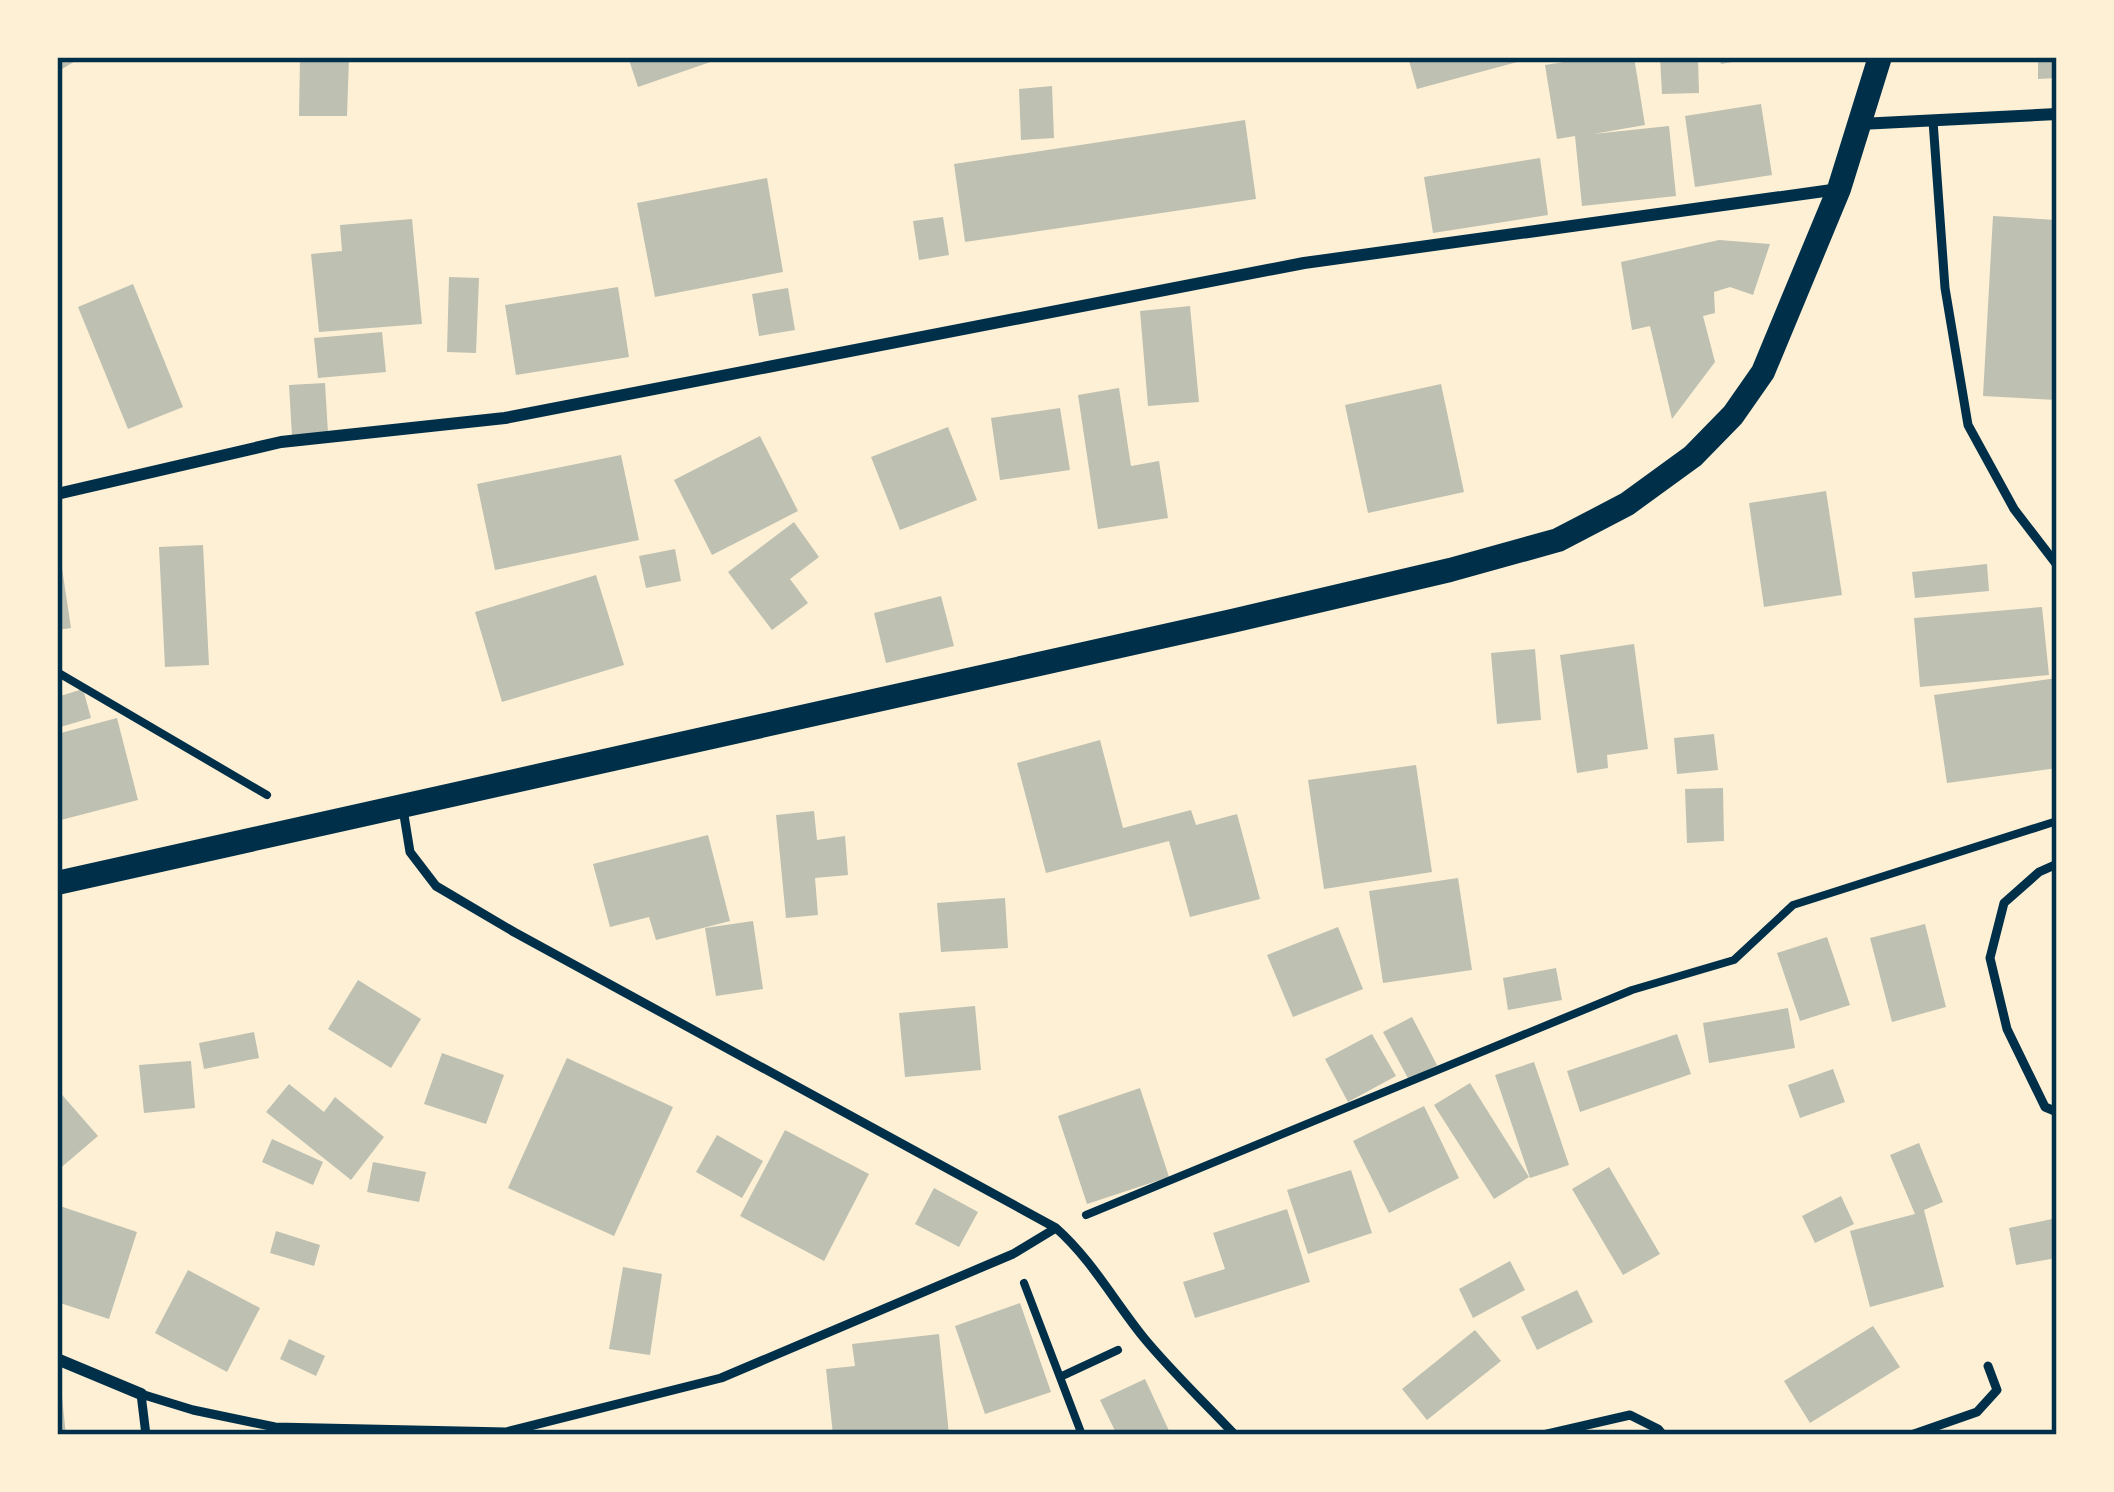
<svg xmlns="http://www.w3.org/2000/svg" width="2114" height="1492" font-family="Ubuntu,sans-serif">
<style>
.building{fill:#bec0b2}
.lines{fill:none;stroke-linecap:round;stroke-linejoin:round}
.path{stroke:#003049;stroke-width:8}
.service{stroke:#003049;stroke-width:9}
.minor{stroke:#003049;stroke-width:12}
.secondary{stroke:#003049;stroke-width:24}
.neatline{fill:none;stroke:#003049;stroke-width:4.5}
</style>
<rect width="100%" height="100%" fill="#fdf0d5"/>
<path class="building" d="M57 57H82L57 72Z
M300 57H349L347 116H299Z
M628 57H722V58L638 87Z
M1408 57H1519L1521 61 1417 89Z
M1595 57H1634L1645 125 1593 134 1669 126 1676 196 1582 206 1575 136 1557 139 1545 65Z
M1660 57H1698L1699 93 1662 94Z
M1719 57H1749V59L1721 64Z
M2038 57H2057V78L2038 79Z
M1052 86 1054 138 1021 140 1019 89Z
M1761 104 1772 175 1695 187 1685 116Z
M1245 120 1256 199 965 242 954 164Z
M1540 158 1548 215 1433 233 1424 177Z
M767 178 783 272 655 297 637 203Z
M1993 216 2057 220V400L1983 396Z
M943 217 949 255 919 260 913 221Z
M412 219 422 324 319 332 311 254 342 251 340 225Z
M1719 240 1770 244 1753 295 1730 287 1714 292 1715 313 1703 316 1715 362 1672 419 1650 326 1632 330 1621 262Z
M449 277 479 278 476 353 447 352Z
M133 284 183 407 128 429 78 307Z
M618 287 629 357 516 375 505 305Z
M788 288 795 330 759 336 752 294Z
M1190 306 1199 402 1148 406 1140 311Z
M382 332 386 372 318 378 314 338Z
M325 383 328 433 292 436 289 385Z
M1441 384 1464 492 1368 513 1345 405Z
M1119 388 1131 466 1159 461 1168 518 1098 529 1078 395Z
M1060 408 1070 470 1000 480 991 418Z
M948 427 977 500 900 530 871 457Z
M760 436 798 511 712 555 674 480Z
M621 455 639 540 495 570 477 484Z
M1826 491 1842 595 1764 607 1749 503Z
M794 522 819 557 790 579 808 603 772 630 728 572Z
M203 545 209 665 165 667 159 547Z
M675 549 681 581 646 588 639 556Z
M57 555H60L71 628 57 630Z
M1987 564 1989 591 1915 598 1912 572Z
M596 575 624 665 502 702 475 612Z
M941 596 954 646 886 663 874 613Z
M2042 607 2049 675 1920 687 1914 618Z
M1634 644 1648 749 1607 755 1608 768 1577 773 1560 655Z
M1535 649 1541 720 1497 724 1491 653Z
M2057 678V768L1947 783 1934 695Z
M83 689 91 718 57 728V697Z
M117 718 138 800 57 821V734Z
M1714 734 1718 770 1677 774 1674 738Z
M1100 740 1123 828 1191 810 1196 825 1237 814 1260 899 1190 917 1169 841 1046 873 1017 763Z
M1416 765 1432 872 1324 889 1308 780Z
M1723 788 1724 841 1687 843 1685 789Z
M814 811 817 840 845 836 848 875 815 878 818 915 786 918 776 815Z
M708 835 730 921 656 940 649 917 610 927 593 864Z
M1458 878 1472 970 1383 983 1369 891Z
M1005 898 1008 948 941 952 937 903Z
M753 921 763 989 716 996 705 928Z
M1925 924 1946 1007 1892 1022 1870 938Z
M1338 927 1363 989 1293 1017 1267 955Z
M1827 937 1850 1005 1800 1021 1777 953Z
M1556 968 1562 1000 1508 1010 1503 978Z
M358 980 421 1019 391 1068 328 1029Z
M975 1006 981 1070 905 1077 899 1013Z
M1788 1008 1795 1048 1709 1063 1703 1023Z
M1412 1017 1437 1065 1409 1080 1383 1032Z
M254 1032 259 1058 204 1069 199 1043Z
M1372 1034 1396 1076 1348 1102 1325 1059Z
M1677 1034 1691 1074 1580 1112 1567 1071Z
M442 1053 504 1075 486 1124 424 1104Z
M567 1058 673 1107 614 1236 508 1188Z
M191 1061 195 1108 144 1113 139 1065Z
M1534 1062 1569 1165 1530 1178 1495 1075Z
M1833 1069 1845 1102 1800 1118 1788 1085Z
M1470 1083 1529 1177 1494 1199 1434 1105Z
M289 1084 324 1112 335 1097 384 1137 351 1180 266 1112Z
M1140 1088 1169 1177 1087 1204 1058 1116Z
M57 1089 98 1136 57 1171Z
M1424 1106 1459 1178 1389 1213 1353 1141Z
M785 1130 869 1174 824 1261 740 1216Z
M717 1135 763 1161 742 1198 696 1172Z
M272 1139 323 1162 313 1185 262 1162Z
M1919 1143 1943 1202 1924 1210 1944 1287 1870 1307 1850 1231 1915 1214 1890 1155Z
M373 1162 426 1172 419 1202 367 1192Z
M1609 1167 1660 1254 1623 1275 1572 1189Z
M1351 1170 1372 1233 1308 1254 1287 1190Z
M934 1188 978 1212 959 1247 915 1224Z
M1841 1196 1854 1224 1815 1243 1802 1216Z
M57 1205 137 1232 109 1319 57 1302Z
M1287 1209 1310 1282 1195 1318 1183 1282 1225 1269 1213 1233Z
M2057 1218V1258L2016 1265 2009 1228Z
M276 1231 320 1245 314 1266 270 1253Z
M1510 1261 1525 1290 1473 1318 1459 1289Z
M623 1267 662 1274 650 1355 609 1349Z
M188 1270 260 1308 227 1372 155 1333Z
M1577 1290 1593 1322 1537 1350 1521 1317Z
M1020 1303 1051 1392 985 1414 955 1326Z
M1873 1326 1900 1367 1810 1423 1784 1381Z
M1475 1330 1501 1361 1427 1420 1402 1389Z
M939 1334 949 1435H833L826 1369 855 1366 852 1344Z
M289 1339 325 1356 316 1376 280 1359Z
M60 1378 66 1435H57V1379Z
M1145 1379 1171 1435H1117L1100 1400Z"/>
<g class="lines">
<path class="path" d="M57 672 267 795
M1086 1215 1632 990 1734 960 1793 905 2057 821
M1024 1283 1082 1435
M1060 1377 1118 1350"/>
<path class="service" d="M1933 121 1945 288 1968 425 2014 509 2057 565
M403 809 410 852 436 886 514 932 1056 1228C1092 1260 1114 1301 1144 1338 1172 1372 1205 1403 1235 1435
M2057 864 2039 872 2004 903 1990 958 2007 1029 2045 1107 2057 1112
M146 1435 141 1394 193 1410 275 1427 506 1432 721 1378 1013 1254 1056 1228
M1543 1435 1630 1415 1658 1429 1663 1435
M1911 1435 1977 1412 1997 1390 1988 1366"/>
<path class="minor" d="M1860 124 2057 114
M57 494 281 442 505 418 1304 263 1839 189
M57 1359 141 1394"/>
<path class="secondary" d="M57 883 1232 621 1450 570 1558 540 1627 504 1693 456 1733 415 1763 372 1839 189 1880 57"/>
</g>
<rect width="2114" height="1492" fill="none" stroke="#fdf0d5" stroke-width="120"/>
<rect x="60" y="60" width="1994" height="1372" class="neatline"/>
</svg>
